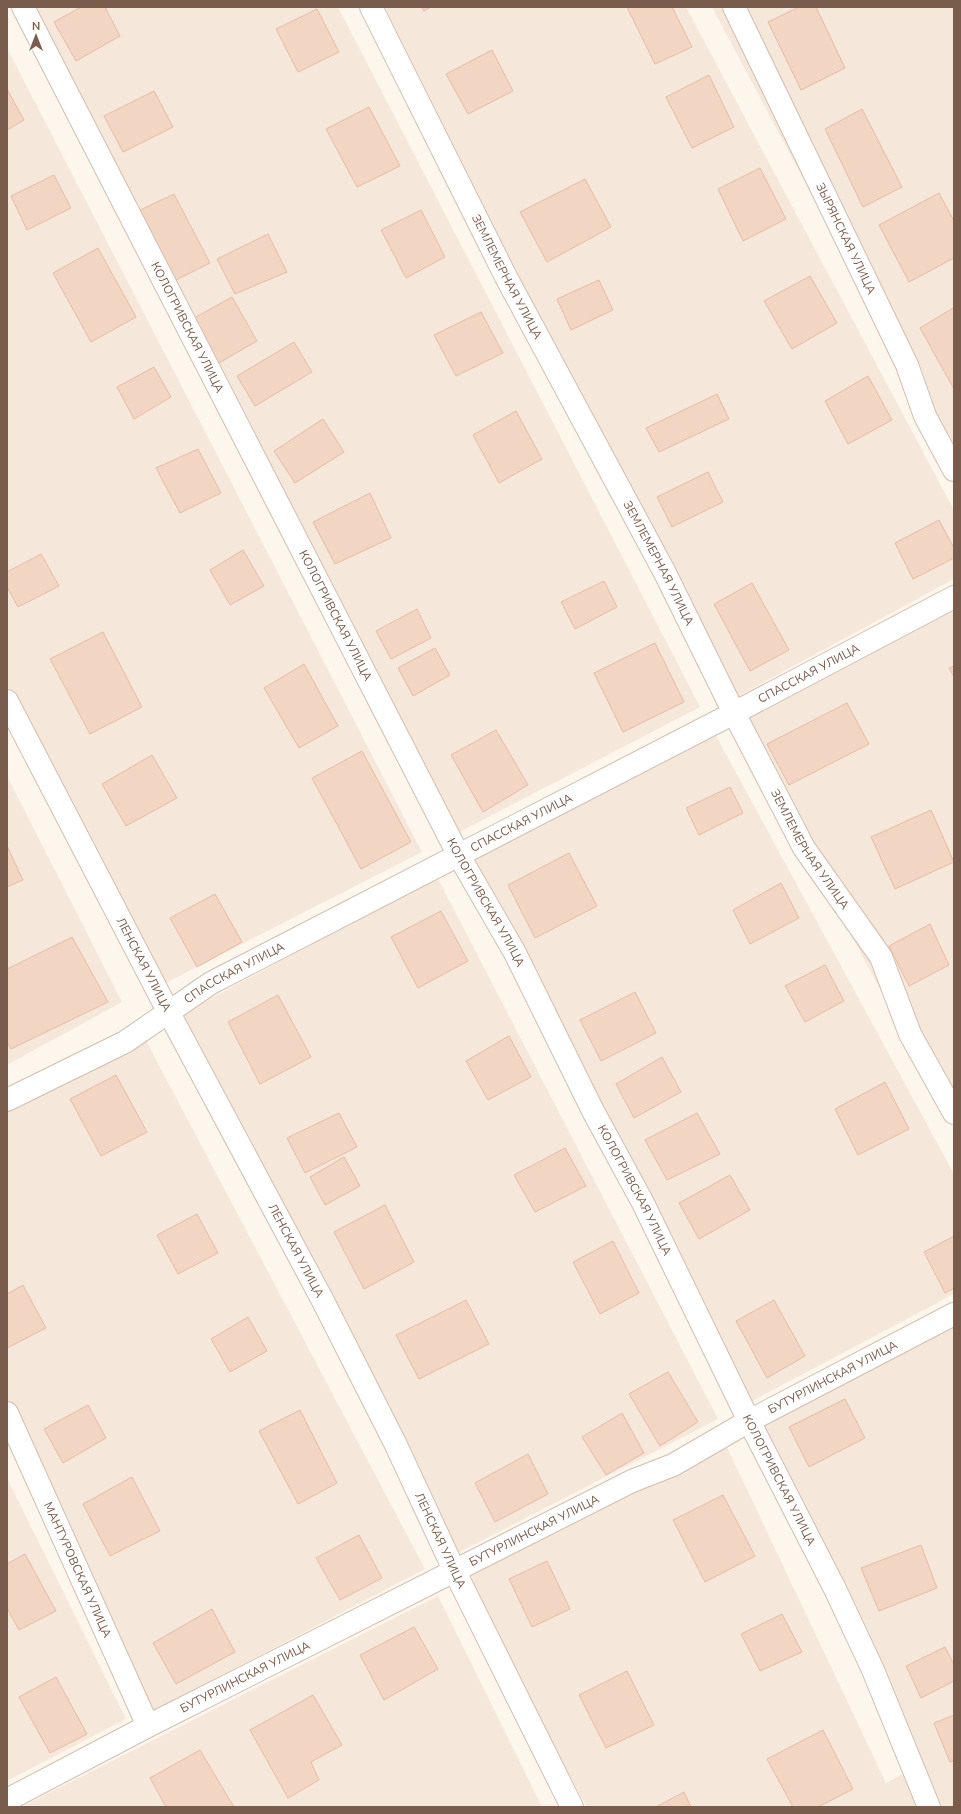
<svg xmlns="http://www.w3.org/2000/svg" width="961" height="1814" font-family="'Nunito Sans',sans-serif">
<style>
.residential{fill:#f5e8da}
.building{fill:#f3d5c3;stroke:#e6bba3}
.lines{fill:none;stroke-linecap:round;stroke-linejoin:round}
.minor-casing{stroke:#d1beb0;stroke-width:24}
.minor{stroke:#fff;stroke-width:22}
.labels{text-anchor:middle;stroke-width:3;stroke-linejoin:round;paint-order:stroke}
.street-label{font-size:12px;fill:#7a5c4d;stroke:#fffaf3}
</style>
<rect width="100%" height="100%" fill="#fdf6ec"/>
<path class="residential" d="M22 7H338L700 707 452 836Z
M375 7H686L954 510V579L727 702Z
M712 7H954V463Z
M7 48 422 852 150 991 7 713Z
M954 605V1125L734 720Z
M715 734 954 1174V1294L741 1407 462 863Z
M7 776 122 1002 7 1065Z
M437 877 718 1419 448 1558 165 1023Z
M143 1035 425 1569 154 1711 7 1417V1107Z
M954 1320V1807H587L464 1580 725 1443 886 1783 922 1764 755 1432Z
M7 1478 126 1719 7 1781Z
M438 1596 542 1807H21Z"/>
<path class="building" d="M81 7H105L120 36 76 61 54 22Z
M421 7H431L424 11Z
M627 7H672L692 47 655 64Z
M799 7H816L845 68 801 90 768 22Z
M317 9 339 52 298 72 276 29Z
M492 50 513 91 468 114 446 74Z
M709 75 734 127 692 148 666 97Z
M7 89 24 120 7 130Z
M154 91 173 127 123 152 104 116Z
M369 107 400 166 357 187 326 129Z
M862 109 902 187 863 207 825 129Z
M760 168 786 219 743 241 718 189Z
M54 175 71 208 27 230 11 196Z
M585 179 611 227 547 262 520 212Z
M939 193 954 221V258L909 282 879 225Z
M174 194 210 263 174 281 138 211Z
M421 210 445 257 406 278 381 230Z
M268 234 287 272 235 294 217 259Z
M98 248 136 317 91 342 53 273Z
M810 276 837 323 792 349 764 301Z
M599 280 613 310 571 330 557 299Z
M232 297 257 341 212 367 187 322Z
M953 308 954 310V389L920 328Z
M481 312 503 353 456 376 434 335Z
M294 342 312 372 255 406 237 376Z
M154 367 171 397 134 419 117 387Z
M868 376 892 420 848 444 825 401Z
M717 394 729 419 659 452 646 428Z
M516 411 542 459 499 483 473 435Z
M323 419 344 452 295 483 274 451Z
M198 449 221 493 180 513 156 468Z
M708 472 723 502 672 527 657 497Z
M370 493 391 538 335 564 313 522Z
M939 520 954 548V558L913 579 895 543Z
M243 550 264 586 230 605 210 570Z
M41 554 59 586 18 607 7 587V572Z
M604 581 617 607 575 629 561 602Z
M752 583 789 650 750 671 714 604Z
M417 609 431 638 391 659 376 631Z
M103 632 142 707 90 734 50 659Z
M655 643 684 702 623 732 594 673Z
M435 648 450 675 413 696 398 668Z
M304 664 338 726 299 748 264 688Z
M954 666V677L949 668Z
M847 703 869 744 789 785 767 744Z
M496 730 528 785 483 812 451 755Z
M362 751 411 842 361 869 312 778Z
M152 755 177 798 126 826 102 784Z
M730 787 743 813 699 835 686 808Z
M931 810 954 862 895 889 871 837Z
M7 846 23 880 7 887Z
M569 853 597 906 535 938 508 885Z
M781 883 799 918 750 944 733 910Z
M215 894 242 942 197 967 170 918Z
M441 911 468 961 418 988 391 937Z
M930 924 949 965 909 986 889 946Z
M72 937 108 1002 11 1049 7 1042V969Z
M825 965 844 1001 805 1022 785 986Z
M635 992 656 1033 601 1061 580 1020Z
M278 995 311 1057 260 1084 228 1022Z
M509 1036 531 1077 488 1100 466 1061Z
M662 1057 681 1092 634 1118 616 1084Z
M116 1075 147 1132 101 1156 70 1099Z
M885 1082 909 1129 858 1155 835 1109Z
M339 1113 357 1147 305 1173 287 1138Z
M697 1113 720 1154 667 1180 645 1140Z
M565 1148 586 1186 535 1212 514 1175Z
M344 1157 360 1186 325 1205 310 1177Z
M730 1175 750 1210 699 1239 679 1203Z
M385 1205 414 1262 364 1289 334 1232Z
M197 1214 218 1253 178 1274 157 1235Z
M954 1236V1288L945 1293 924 1252Z
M613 1241 639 1293 600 1314 573 1262Z
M23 1285 46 1328 7 1348V1294Z
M466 1300 489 1344 419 1379 396 1335Z
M774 1300 805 1356 767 1378 736 1321Z
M248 1317 267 1351 230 1372 211 1339Z
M668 1372 698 1422 660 1446 629 1394Z
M845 1399 865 1438 809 1467 789 1427Z
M88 1405 106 1438 63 1463 44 1429Z
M300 1410 337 1483 298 1504 259 1431Z
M622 1413 644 1453 606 1475 582 1437Z
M528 1454 548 1494 495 1522 475 1483Z
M132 1477 160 1531 110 1556 83 1504Z
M723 1495 755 1556 705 1582 673 1520Z
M359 1535 382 1578 340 1600 316 1558Z
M921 1545 937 1588 879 1611 861 1568Z
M25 1554 56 1611 19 1630 7 1608V1564Z
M547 1561 570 1609 532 1627 509 1579Z
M212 1609 235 1652 176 1684 153 1643Z
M782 1614 802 1652 760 1671 741 1634Z
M414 1627 438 1669 384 1700 360 1655Z
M945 1647 954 1665V1681L921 1698 906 1666Z
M627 1671 654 1725 606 1748 579 1695Z
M56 1677 87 1734 50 1753 19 1697Z
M313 1695 342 1745 311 1762 319 1780 288 1798 250 1730Z
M954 1715V1761L950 1762 934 1723Z
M823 1730 853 1789 818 1807H793L767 1759Z
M200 1750 234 1807H166L150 1778Z
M684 1792 691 1807H656Z"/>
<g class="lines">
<g class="minor-casing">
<g id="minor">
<path id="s1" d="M23 7 458 854 515 953 593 1111 643 1203 749 1421 835 1589 873 1670 929 1807"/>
<path id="s2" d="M371 7 506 277 665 573 734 713 804 848 881 957 910 1034 954 1113"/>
<path id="s3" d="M734 7 907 365 925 416 954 470"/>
<path id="s4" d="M7 701 169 1013 323 1301 395 1443 455 1572 572 1807"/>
<path id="s5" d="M7 1100 125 1042 211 983 734 713 954 597"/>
<path id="s6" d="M7 1413 148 1726"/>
<path id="s7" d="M7 1800 148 1726 632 1481 673 1465 749 1421 954 1314"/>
</g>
</g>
<use href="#minor" class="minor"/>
</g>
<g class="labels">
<g class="street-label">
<text dy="4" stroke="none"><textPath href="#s3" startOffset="257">ЗЫРЯНСКАЯ УЛИЦА</textPath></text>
<text dy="4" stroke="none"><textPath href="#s2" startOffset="302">ЗЕМЛЕМЕРНАЯ УЛИЦА</textPath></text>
<text dy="4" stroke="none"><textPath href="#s1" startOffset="360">КОЛОГРИВСКАЯ УЛИЦА</textPath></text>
<text dy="4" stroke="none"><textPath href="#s2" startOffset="626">ЗЕМЛЕМЕРНАЯ УЛИЦА</textPath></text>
<text dy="4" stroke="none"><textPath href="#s1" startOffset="684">КОЛОГРИВСКАЯ УЛИЦА</textPath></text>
<text dy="4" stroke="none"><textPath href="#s5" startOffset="909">СПАССКАЯ УЛИЦА</textPath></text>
<text dy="4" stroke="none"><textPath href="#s5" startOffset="585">СПАССКАЯ УЛИЦА</textPath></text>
<text dy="4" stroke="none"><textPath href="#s2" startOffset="950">ЗЕМЛЕМЕРНАЯ УЛИЦА</textPath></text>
<text dy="4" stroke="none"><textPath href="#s1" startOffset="1008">КОЛОГРИВСКАЯ УЛИЦА</textPath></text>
<text dy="4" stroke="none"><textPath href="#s4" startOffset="297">ЛЕНСКАЯ УЛИЦА</textPath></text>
<text dy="4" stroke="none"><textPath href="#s5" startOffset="261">СПАССКАЯ УЛИЦА</textPath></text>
<text dy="4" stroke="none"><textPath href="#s1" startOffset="1332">КОЛОГРИВСКАЯ УЛИЦА</textPath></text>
<text dy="4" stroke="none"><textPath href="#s4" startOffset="621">ЛЕНСКАЯ УЛИЦА</textPath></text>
<text dy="4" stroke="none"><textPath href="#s7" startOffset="928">БУТУРЛИНСКАЯ УЛИЦА</textPath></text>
<text dy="4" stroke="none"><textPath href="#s1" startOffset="1656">КОЛОГРИВСКАЯ УЛИЦА</textPath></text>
<text dy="4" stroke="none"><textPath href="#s7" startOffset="592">БУТУРЛИНСКАЯ УЛИЦА</textPath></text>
<text dy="4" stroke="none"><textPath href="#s4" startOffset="945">ЛЕНСКАЯ УЛИЦА</textPath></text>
<text dy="4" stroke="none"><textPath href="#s6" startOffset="172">МАНТУРОВСКАЯ УЛИЦА</textPath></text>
<text dy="4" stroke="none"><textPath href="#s7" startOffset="268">БУТУРЛИНСКАЯ УЛИЦА</textPath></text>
</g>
</g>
<rect width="961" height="1814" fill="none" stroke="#7a5c4d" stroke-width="16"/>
<g transform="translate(36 36)" stroke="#fffaf3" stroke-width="3" paint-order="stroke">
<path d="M0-3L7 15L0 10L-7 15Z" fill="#7a5c4d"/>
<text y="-6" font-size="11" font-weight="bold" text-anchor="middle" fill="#7a5c4d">N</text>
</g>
</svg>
